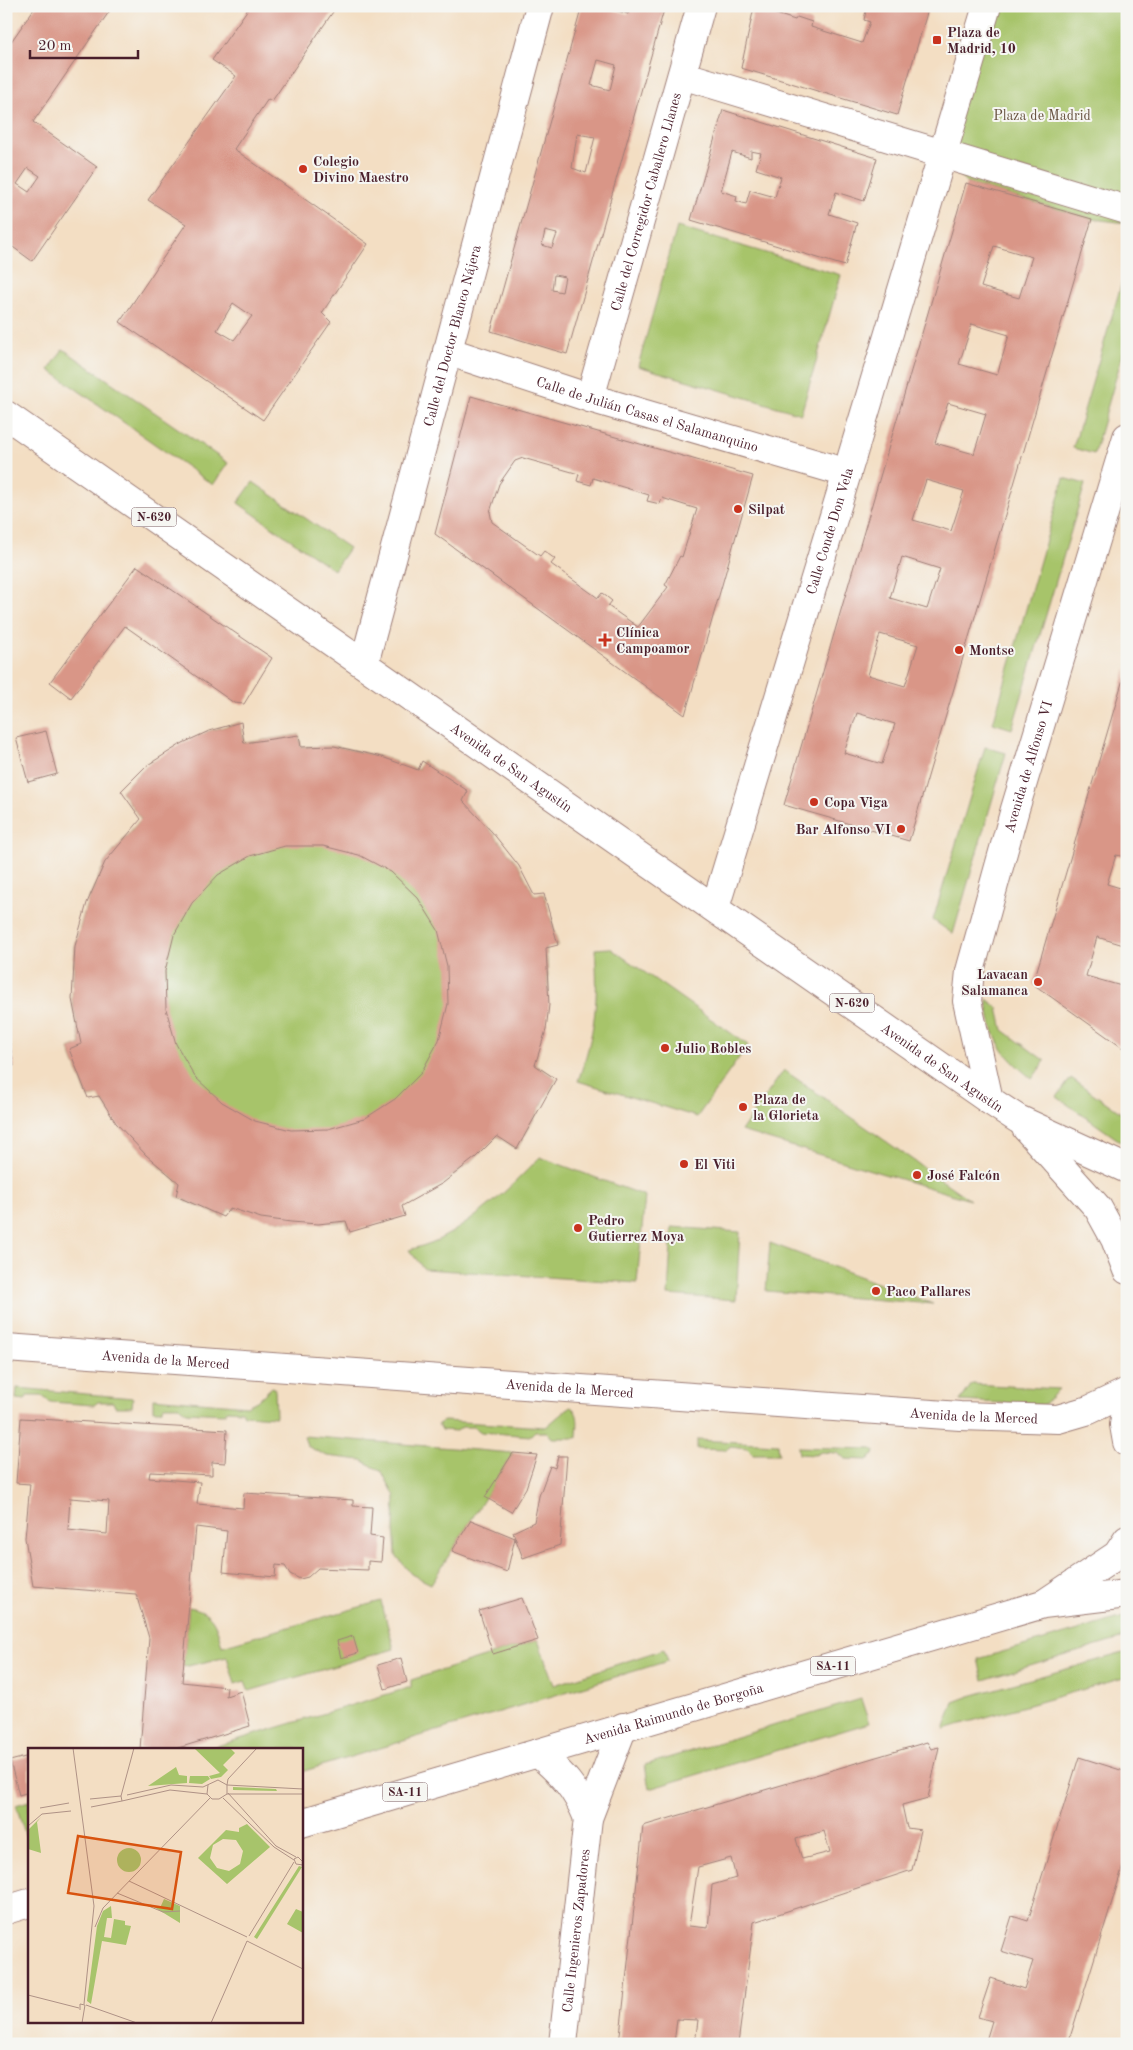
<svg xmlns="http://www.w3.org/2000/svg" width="1133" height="2050" font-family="'Old Standard TT',serif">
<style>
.green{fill:#a7c46b;stroke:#78724b}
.building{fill:#d99687;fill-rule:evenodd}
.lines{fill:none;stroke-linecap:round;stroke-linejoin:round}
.street-casing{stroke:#9e7e77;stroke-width:30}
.secondary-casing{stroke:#9e7e77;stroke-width:30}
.highway-casing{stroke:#9e7e77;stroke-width:30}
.street{stroke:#fff;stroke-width:28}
.secondary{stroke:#fff;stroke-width:28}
.highway{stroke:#fff;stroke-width:28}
.poi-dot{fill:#c8321e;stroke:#f6f6f2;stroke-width:2}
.labels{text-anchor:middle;stroke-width:4;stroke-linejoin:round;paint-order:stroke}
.shield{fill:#f6f6f2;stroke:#7e6067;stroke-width:1}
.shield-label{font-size:12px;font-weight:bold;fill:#4a1f2b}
.poi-label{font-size:14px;font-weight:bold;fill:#4a1f2b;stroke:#f6f6f2;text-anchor:start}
.park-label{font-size:14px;fill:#66513e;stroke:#f6f6f2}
.street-label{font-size:14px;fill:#4a1f2b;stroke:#f6f6f2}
.inset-road{fill:none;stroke:#af9286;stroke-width:1}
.view{fill:#d8530f;fill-opacity:0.15;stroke:#d8530f;stroke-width:2.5}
.inset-edge{fill:none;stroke:#4a1f2b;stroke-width:2.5}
</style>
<rect width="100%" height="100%" fill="#f6f6f2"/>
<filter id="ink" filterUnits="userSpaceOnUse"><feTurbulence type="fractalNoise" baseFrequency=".02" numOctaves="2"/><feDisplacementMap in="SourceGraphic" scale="10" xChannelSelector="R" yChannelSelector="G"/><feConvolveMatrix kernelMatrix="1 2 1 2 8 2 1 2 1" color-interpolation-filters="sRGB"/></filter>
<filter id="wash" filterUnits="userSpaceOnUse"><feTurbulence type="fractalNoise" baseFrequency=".0096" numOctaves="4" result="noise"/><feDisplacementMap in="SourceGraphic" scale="20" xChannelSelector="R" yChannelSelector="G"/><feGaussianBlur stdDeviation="1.12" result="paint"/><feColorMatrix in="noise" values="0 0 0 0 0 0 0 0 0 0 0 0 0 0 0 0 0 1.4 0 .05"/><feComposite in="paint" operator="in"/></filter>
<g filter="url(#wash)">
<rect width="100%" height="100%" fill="#f3dec3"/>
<path class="green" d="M987 6H1127V223L1092 219 966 183 942 154Z
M677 227 841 275 801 414 638 366Z
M1127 265V339L1094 454 1073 448Z
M63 349 228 463 213 485 49 370Z
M1064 478 1085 484 1012 729 993 723Z
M253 482 349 548 334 570 238 503Z
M241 722 244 743 299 735 301 747 334 746 382 757 418 770 422 761 468 791 463 801 492 832 519 866 534 895 544 894 558 945 546 948C550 995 549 1020 535 1065L556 1079 517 1149 497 1136 476 1157 443 1183 350 1232 346 1221C303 1226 271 1221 230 1208L223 1217 176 1196 179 1183C145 1155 123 1134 99 1096L88 1098 69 1049 81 1044 72 999 75 946 87 903 105 862 141 819 121 791 146 766 209 731Z
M985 747 1006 753 953 934 933 920Z
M610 948 748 1045 697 1117 578 1081C595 1033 599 1000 595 949Z
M987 999 998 1008 1003 1030 1045 1061 1032 1079C1001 1053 992 1041 987 999Z
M784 1070 970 1200 741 1131Z
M1071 1078 1127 1117V1146L1057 1097Z
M540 1157 645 1196 637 1283 424 1269 409 1250C419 1247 429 1244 438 1240 477 1220 510 1188 540 1157Z
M672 1227 740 1232 736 1300 668 1295Z
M770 1243 933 1304 766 1291Z
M972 1384 1059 1389 1044 1405 960 1401Z
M272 1387 275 1388 276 1417 244 1415 242 1411 227 1410 224 1414 186 1412 179 1406H164L161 1410H153V1398L247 1406 257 1401Z
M17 1388 133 1398 132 1407H115L113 1402H98L94 1405 50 1402 42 1396H27L25 1400 16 1399Z
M571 1407C581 1414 577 1428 577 1438H552L547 1432H535L531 1436 481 1432 474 1427H462L457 1431 441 1430 438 1424 444 1421 546 1427 567 1409Z
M304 1436 513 1453 431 1584 411 1574 396 1555 394 1528 395 1496 382 1472 362 1460 327 1456 307 1446Z
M697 1440 778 1444 779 1454H753L747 1448 730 1446 727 1450 697 1449Z
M798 1447 872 1449 875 1451 874 1455 867 1460 846 1459 837 1453 821 1452 815 1455 799 1454Z
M381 1601 394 1649 249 1691 245 1681 235 1684 227 1657 183 1667 189 1607C213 1611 216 1624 222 1646Z
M1127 1616V1637L983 1680 978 1659Z
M538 1640 554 1685 664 1649 668 1661 301 1772V1749H207L411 1687V1680Z
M1127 1652V1677L944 1729 954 1702 970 1696Z
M861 1699 869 1723 649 1789 645 1765Z
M29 1801V1846L16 1805Z"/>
<g id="blocks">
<path class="building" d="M36 6H113L33 122 97 167 32 261 6 242V49ZM28 168 40 176 29 192 17 184Z
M250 6H337L272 101 268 99 234 149 368 244 322 313 331 322 263 420 120 322 186 224 148 200 236 76 212 60ZM233 303 252 316 234 340 217 330Z
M582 6H615L614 10 628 14 631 6H665L567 354 491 331ZM598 60 616 65 610 90 591 85ZM577 134 595 137 586 173 572 168ZM545 231 557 234 552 248 542 245ZM554 275 565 277 562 292 552 290Z
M867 6H929L897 115 741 68 754 7 795 20 797 17 812 22 811 27 862 43 870 22 864 20Z
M723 110 877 158 864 201 836 192 829 214 857 223 845 266 691 220ZM751 151 761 153 756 169 781 177 775 197 750 190 746 204 736 201 737 196 721 191 732 152 751 158Z
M966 183 1092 219 909 841 784 805ZM994 246 1032 257 1019 298 981 287ZM972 324 1009 335 997 375 959 364ZM948 403 986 414 974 454 935 443ZM926 480 964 491 951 531 913 520ZM902 557 940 569 927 609 890 598ZM880 634 918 645 905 686 868 675ZM857 713 895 724 882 764 844 753Z
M471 396 753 476 685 715 435 534ZM523 458 579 474 577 481 591 485 593 478 649 495 647 501 660 504 662 498 697 509 682 557 680 556 665 585 668 587 638 627 608 606 612 601 602 593 598 598 551 564 555 559 544 551 540 556 492 522 490 512 499 484 515 461Z
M137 566 272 658 244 704 234 703 125 626 71 698 50 682Z
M1126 669 1127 857 1116 855 1107 884 1127 890V946L1097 937 1086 976 1125 987 1127 982V1051L1033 984Z
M241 722 244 743 299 735 301 747 334 746 382 757 418 770 422 761 468 791 463 801 492 832 519 866 534 895 544 894 558 945 546 948 549 1005 546 1030 535 1065 556 1079 517 1149 497 1136 476 1157 443 1183 402 1206 405 1216 350 1232 346 1221 318 1224 291 1222 261 1218 230 1208 223 1217 176 1196 179 1183 146 1155 116 1123 99 1096 88 1098 69 1049 81 1044 72 999 75 946 87 903 105 862 141 819 121 791 146 766 183 743 209 731ZM285 846H323L359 855 391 872 418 898 438 930 447 966 448 1004 439 1040 421 1073 395 1099 364 1119 328 1129 291 1130 255 1121 222 1102 195 1077 176 1044 166 1009 165 971 174 935 192 903 218 875 250 856Z
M46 731 57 774 28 782 16 738Z
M6 1025 14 1066 6 1068Z
M21 1418 227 1430 225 1463 212 1462V1475L150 1472 149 1478 200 1482 197 1504 243 1508 244 1493 353 1500V1506L372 1507 370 1536 383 1538 381 1562 368 1561V1570L318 1568 308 1577 300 1579 290 1574 285 1566 276 1565 275 1577 223 1572 227 1531 196 1527 182 1682 227 1687 226 1696 241 1691 250 1726 175 1749H140L149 1638 136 1594 33 1586 25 1538 30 1484 16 1483ZM70 1498 109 1501 107 1534 68 1530Z
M513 1453 537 1455 526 1488 511 1512 485 1497Z
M558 1456H567L560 1545 523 1558 513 1532 534 1522 539 1496 550 1466 555 1468Z
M471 1520 515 1538 507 1572 452 1551Z
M522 1598 538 1640 493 1654 479 1611Z
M353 1636 358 1653 341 1658 337 1641Z
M401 1658 407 1682 385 1689 378 1665Z
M927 1742 931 1749 939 1747 928 1798 902 1805 907 1828 921 1830 912 1870 754 1922 738 2044H695L698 2020 677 2019 674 2044H619L643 1826ZM824 1831 830 1852 802 1859 796 1839ZM731 1858 736 1878 712 1885 708 1928 689 1926 698 1867Z
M29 1756V1792L19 1795 10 1761Z
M1079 1757 1127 1772V1853L1068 2044H985L992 2021 978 2017 991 1978 1024 1989 1033 1961 1001 1951 1012 1916 1028 1921Z"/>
</g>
</g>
<g filter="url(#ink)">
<use href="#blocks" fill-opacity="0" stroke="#9e7e77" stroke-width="1"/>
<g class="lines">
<g class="street-casing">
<g id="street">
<path d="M682 75 1127 210"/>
<path id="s1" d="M447 351 590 398 847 473"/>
<path id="s2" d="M590 398 701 6"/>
<path id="s3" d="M364 664 540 6"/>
<path id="s4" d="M6 1348 960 1416 1058 1419 1089 1410 1127 1392"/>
<path d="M538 1753C563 1775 575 1787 588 1818"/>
<path id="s5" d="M563 2044 588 1818 623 1727"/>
</g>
</g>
<g class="secondary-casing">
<g id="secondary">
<path id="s6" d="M715 908 847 473 987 6"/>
<path id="s7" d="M989 1100 967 1001 970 971 1015 809 1127 437"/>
</g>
</g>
<g class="highway-casing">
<g id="highway">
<path id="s8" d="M6 415 989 1100 1018 1119 1127 1169"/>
<path d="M1026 1128 1098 1208 1115 1239 1127 1270"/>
<path d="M1127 1401 1124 1425 1127 1442"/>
<path d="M1048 1601 1117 1555 1127 1540"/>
<path id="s9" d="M301 1823 1043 1604 1127 1594"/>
<path d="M6 1910 29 1903"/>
</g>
</g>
<use href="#street" class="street"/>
<use href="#secondary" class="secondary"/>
<use href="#highway" class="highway"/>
</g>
</g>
<g class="poi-dot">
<rect x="932" y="35" width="10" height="10" rx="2.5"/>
<circle cx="303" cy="169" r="5"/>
<circle cx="738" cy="509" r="5"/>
<path d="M602.5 632.5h5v5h5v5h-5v5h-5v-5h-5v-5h5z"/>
<circle cx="959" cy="650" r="5"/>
<circle cx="814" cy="802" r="5"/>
<circle cx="901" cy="829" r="5"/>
<circle cx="1038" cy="982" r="5"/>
<circle cx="665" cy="1048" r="5"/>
<circle cx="743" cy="1107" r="5"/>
<circle cx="684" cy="1164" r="5"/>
<circle cx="917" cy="1175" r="5"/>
<circle cx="578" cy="1228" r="5"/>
<circle cx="876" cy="1291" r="5"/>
</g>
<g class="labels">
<g class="shield">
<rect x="131.5" y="507.5" width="45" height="19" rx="4"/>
<rect x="829.5" y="993.5" width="45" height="19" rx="4"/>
<rect x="810.5" y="1656.5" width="45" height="19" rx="4"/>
<rect x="382.5" y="1782.5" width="45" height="19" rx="4"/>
</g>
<g class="shield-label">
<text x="154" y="521">N-620</text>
<text x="852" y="1007">N-620</text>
<text x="833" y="1670">SA-11</text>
<text x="405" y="1796">SA-11</text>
</g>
<g class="poi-label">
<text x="947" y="37">Plaza de<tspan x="947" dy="16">Madrid, 10</tspan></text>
<text x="313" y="166">Colegio<tspan x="313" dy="16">Divino Maestro</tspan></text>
<text x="748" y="514">Silpat</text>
<text x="616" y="637">Clínica<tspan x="616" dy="16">Campoamor</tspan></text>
<text x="969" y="655">Montse</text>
<text x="824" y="807">Copa Viga</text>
<text x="891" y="834" text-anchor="end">Bar Alfonso VI</text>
<text x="1028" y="979" text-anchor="end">Lavacan<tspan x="1028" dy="16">Salamanca</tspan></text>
<text x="675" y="1053">Julio Robles</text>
<text x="753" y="1104">Plaza de<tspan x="753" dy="16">la Glorieta</tspan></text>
<text x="694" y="1169">El Viti</text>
<text x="927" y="1180">José Falcón</text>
<text x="588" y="1225">Pedro<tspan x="588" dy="16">Gutierrez Moya</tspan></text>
<text x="886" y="1296">Paco Pallares</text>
</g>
<g class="park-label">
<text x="1042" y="120">Plaza de Madrid</text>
</g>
<g class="street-label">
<text dy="5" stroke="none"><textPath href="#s2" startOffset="204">Calle del Corregidor Caballero Llanes</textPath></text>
<text dy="5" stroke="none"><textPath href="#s3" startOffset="340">Calle del Doctor Blanco Nájera</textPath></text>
<text dy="5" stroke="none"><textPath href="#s1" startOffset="210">Calle de Julián Casas el Salamanquino</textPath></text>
<text dy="5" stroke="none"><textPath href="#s6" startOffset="394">Calle Conde Don Vela</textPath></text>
<text dy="5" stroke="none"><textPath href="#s8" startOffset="616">Avenida de San Agustín</textPath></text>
<text dy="5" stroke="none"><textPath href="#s7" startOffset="344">Avenida de Alfonso VI</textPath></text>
<text dy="5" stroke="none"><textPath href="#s8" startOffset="1141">Avenida de San Agustín</textPath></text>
<text dy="5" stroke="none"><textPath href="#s4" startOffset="160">Avenida de la Merced</textPath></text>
<text dy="5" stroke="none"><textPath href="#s4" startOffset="565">Avenida de la Merced</textPath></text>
<text dy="5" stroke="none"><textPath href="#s4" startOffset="970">Avenida de la Merced</textPath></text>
<text dy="5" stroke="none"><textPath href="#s9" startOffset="388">Avenida Raimundo de Borgoña</textPath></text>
<text dy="5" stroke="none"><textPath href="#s5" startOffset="114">Calle Ingenieros Zapadores</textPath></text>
</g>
</g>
<g transform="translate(28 1748)">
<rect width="275" height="275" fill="#f3dec3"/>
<path d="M202 0 207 5 195 17 200 22 193 29 183 31 181 28 192 25 167 1ZM148 19 151 27 159 28V35L120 38ZM162 28H180L182 31 174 36 161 35ZM205 39 248 41 249 43 205 42ZM13 69 9 74 13 105 0 101V82ZM219 76 242 99 199 136 170 110 198 82 211 84V80ZM195 91 208 92 215 103 212 116 201 123 189 120 182 110 185 97ZM89 112a12 12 0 1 1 24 0a12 12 0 1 1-24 0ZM271 118 274 119 229 191 226 189ZM136 151 152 158V175L121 156 132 160ZM83 158 84 170H79L76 189 83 190 86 171 97 173V177L103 178 98 197 74 193 63 256 59 253 69 178 75 163ZM268 161 275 164V185L259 176Z" fill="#a7c46b" fill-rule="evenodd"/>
<path class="inset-road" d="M45 0 66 158 56 256M106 0 93 48 94 53 142 42 179 46M199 37 275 41M199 37 200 31 229 0M200 45 248 98 268 109M199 46H275M99 47 143 37 175 39 190 32 199 37V46L191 51H184L179 46 180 37M195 50 246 99 266 112M62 51 93 48M63 59 94 53M12 60 41 55M0 78 14 66 43 63M275 114 270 109 266 111 268 116 275 117M101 133 219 189M89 145 135 164 152 163M67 179 75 160 182 50M221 188 266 114M219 193 275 221M0 247 51 260M58 257 109 275M52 262V256L57 257 54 275M183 275 219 193"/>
<path class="view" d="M50 88 153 104 144 161 40 145Z"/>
<rect width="275" height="275" class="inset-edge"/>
</g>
<rect width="1133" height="2050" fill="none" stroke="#f6f6f2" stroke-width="25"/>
<path d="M30 50v8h108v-8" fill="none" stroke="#4a1f2b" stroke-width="2.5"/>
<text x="38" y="50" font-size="15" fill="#4a1f2b" stroke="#f6f6f2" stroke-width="4" paint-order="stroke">20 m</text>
</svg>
